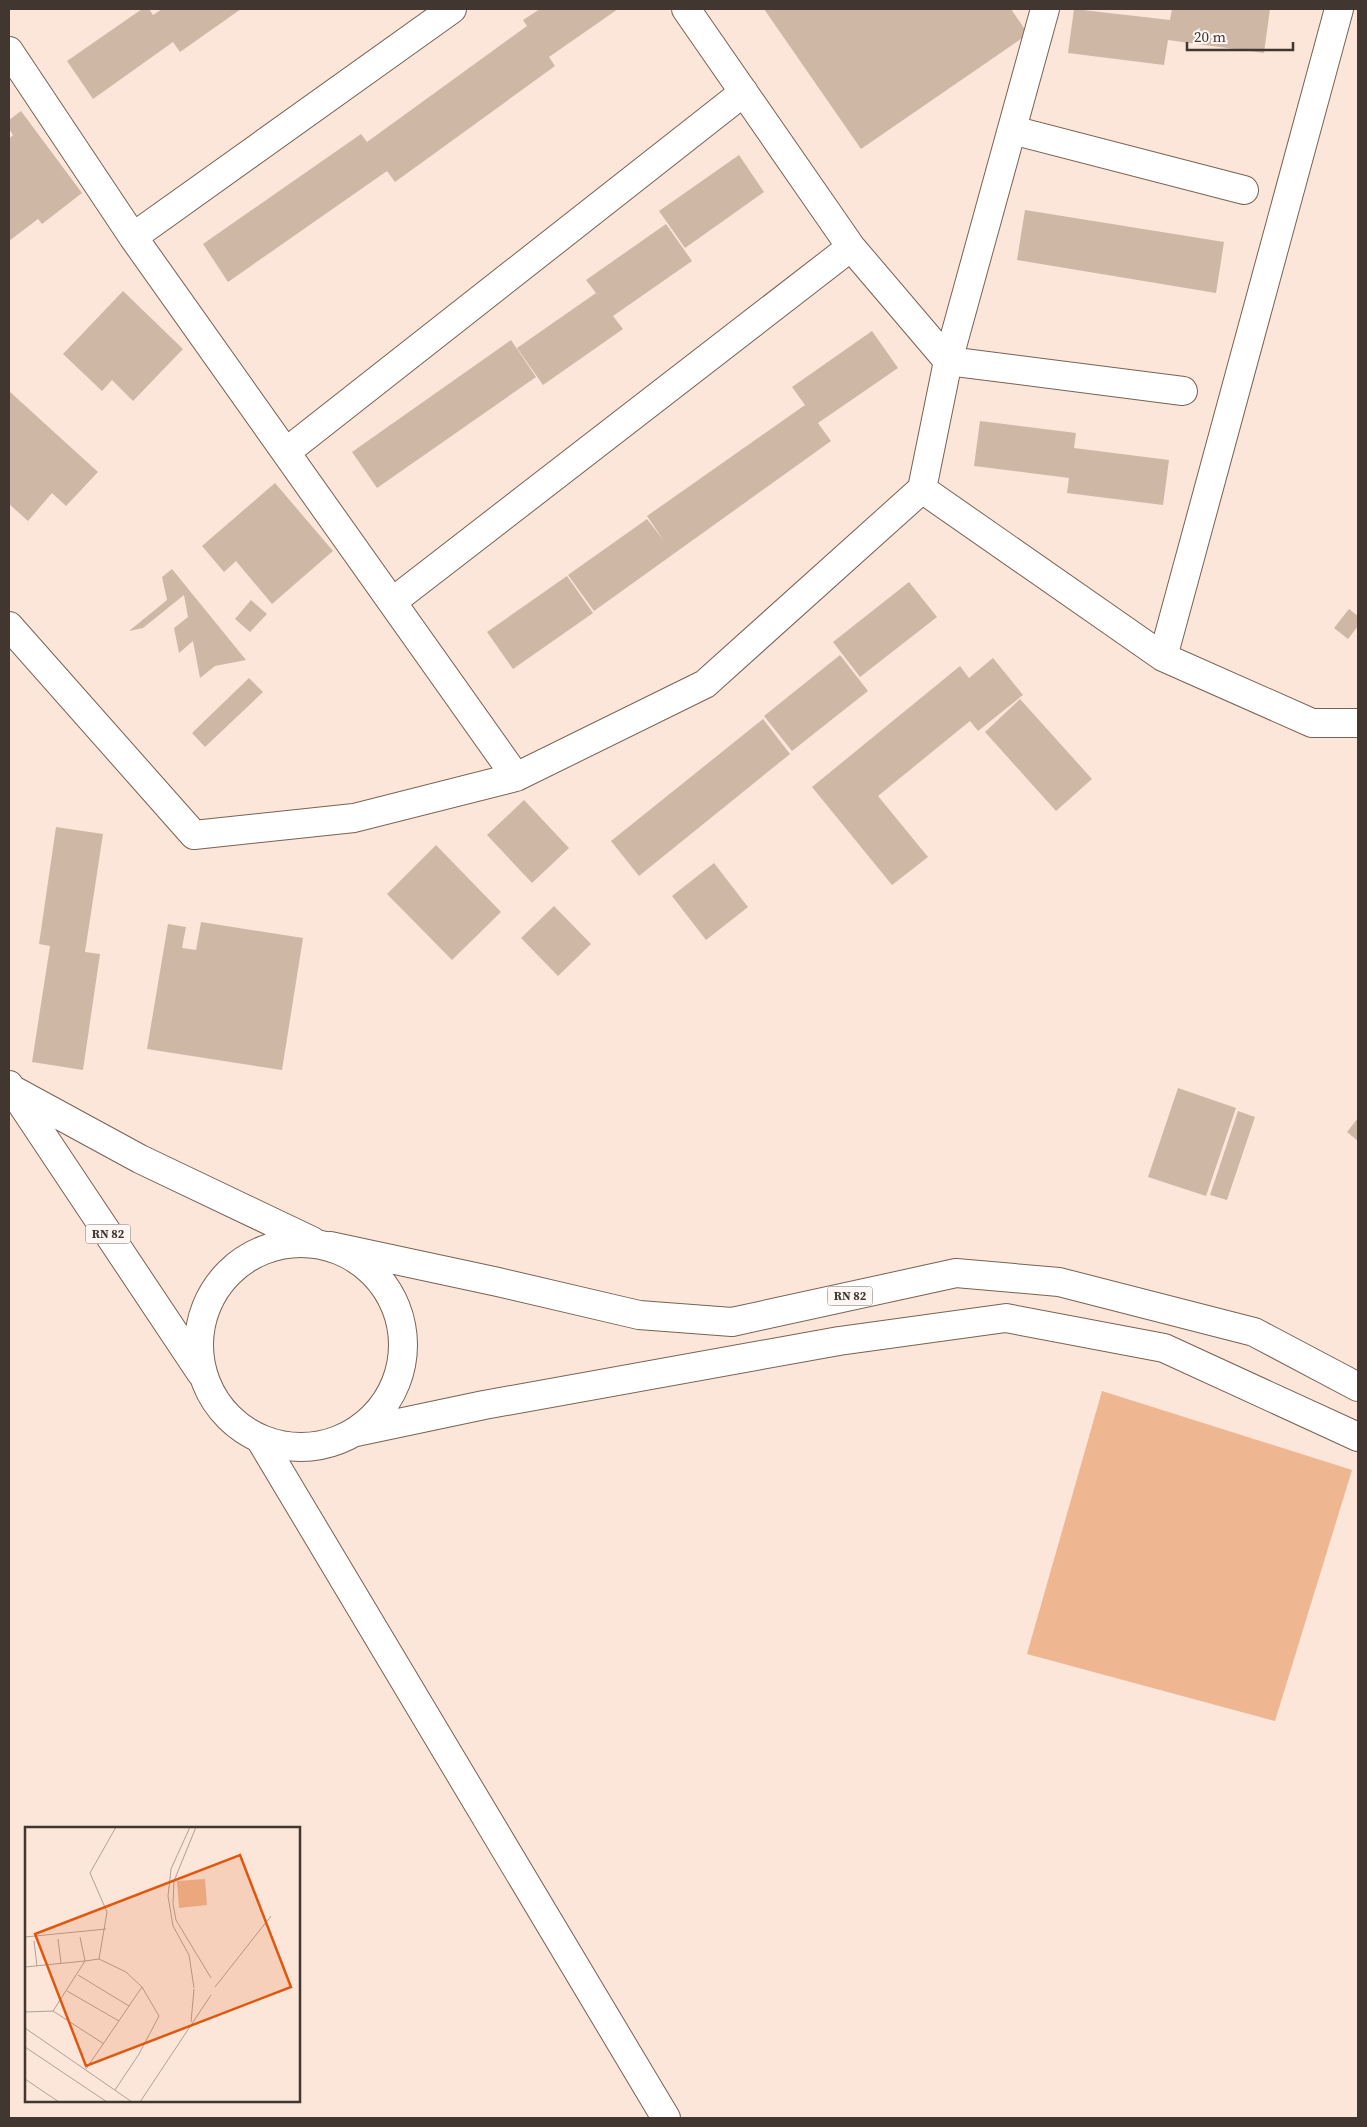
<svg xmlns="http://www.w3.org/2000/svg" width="1367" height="2127" font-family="'Source Serif 4',serif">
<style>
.green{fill:#eeb691}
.building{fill:#cfb7a6}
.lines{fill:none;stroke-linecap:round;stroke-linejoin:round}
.minor-casing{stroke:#786253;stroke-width:30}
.major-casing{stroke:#786253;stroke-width:30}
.minor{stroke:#fff;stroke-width:28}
.major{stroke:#fff;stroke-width:28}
.labels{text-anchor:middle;stroke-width:5;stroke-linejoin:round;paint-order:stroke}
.shield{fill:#fcf7f4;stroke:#79716b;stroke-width:1}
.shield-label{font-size:12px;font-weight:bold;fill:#413730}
.inset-road{fill:none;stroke:#b1a095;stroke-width:1}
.view{fill:#e0570e;fill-opacity:0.15;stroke:#e0570e;stroke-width:2.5}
.inset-edge{fill:none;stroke:#413730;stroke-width:2.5}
</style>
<rect width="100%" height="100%" fill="#fbe6d9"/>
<path class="green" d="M1102 1391 1352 1470 1275 1721 1027 1654Z"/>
<path class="building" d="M142 9H149L153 15 162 9H241L180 52 173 42 93 99 67 61Z
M540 9H618L549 57 555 66 395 182 387 171 228 282 203 244 361 134 367 142 527 26 523 20Z
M764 9H1011L1028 34 861 149Z
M1074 9 1170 20 1172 9H1270L1264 53 1168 40 1164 65 1068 53Z
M21 111 82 193 42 224 38 219 9 241V139L13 135 9 129V120Z
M739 155 764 192 685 248 659 211Z
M1025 210 1224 242 1216 293 1017 260Z
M666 224 692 261 613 316 623 329 543 385 517 348 596 293 586 280Z
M123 291 183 349 133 401 112 380 102 391 63 354Z
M872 331 898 368 818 423 831 441 594 611 568 575 647 519 664 541 647 516 805 405 792 387Z
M511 340 536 377 377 488 352 452Z
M9 391 98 472 66 506 52 493 28 521 9 504Z
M980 421 1076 433 1074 448 1169 460 1163 505 1067 493 1069 478 974 466Z
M275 483 333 551 272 604 236 561 224 572 202 546Z
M172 569 246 660 215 666 200 678 193 641 179 653 174 628 188 617 184 595 143 628 129 631 167 600 162 577Z
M567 576 593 613 513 669 487 632Z
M909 582 937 617 860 677 833 642Z
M251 600 267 614 250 632 235 619Z
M1349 609 1358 616V626L1348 639 1334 628Z
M840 655 868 691 792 751 764 716Z
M993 658 1023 695 978 731 970 721 878 796 928 857 892 885 812 787 960 666 969 678Z
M249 678 263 692 205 747 192 733Z
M1020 699 1092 779 1056 811 985 732Z
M763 719 790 754 639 876 611 841Z
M524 800 569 848 532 883 487 835Z
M56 827 103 834 85 952 100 954 83 1070 32 1062 50 946 39 944Z
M436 845 501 912 452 960 387 894Z
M714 863 748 907 706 940 672 896Z
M554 906 591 944 558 976 521 938Z
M201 922 303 938 282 1070 147 1049 168 924 186 927 182 948 196 950Z
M1178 1088 1236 1108 1206 1196 1148 1177Z
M1238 1111 1255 1117 1227 1200 1210 1195Z
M1358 1118V1141L1347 1132Z"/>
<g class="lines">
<g class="minor-casing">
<path id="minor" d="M686 9 851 247 948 361 922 489 1163 657 1312 723H1358
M1045 9 948 361 1183 391
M9 51 133 237 516 777
M1012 130 1244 190
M133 237 452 9
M286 452 744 92
M392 602 851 247
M9 626 194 835 354 818 516 777 705 684 922 489
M1163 657 1339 9
M260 1439 666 2118"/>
</g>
<g class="major-casing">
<path id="major" d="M9 1085 201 1373
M15 1091 140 1159 312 1241
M199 1345a102 102 0 1 1 204 0a102 102 0 1 1-204 0Z
M330 1246 498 1282 639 1315 732 1322 956 1273 1059 1282 1254 1332 1358 1387
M356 1432 484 1405 839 1341 1006 1318 1164 1348 1358 1437"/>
</g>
<use href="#minor" class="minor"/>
<use href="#major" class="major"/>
</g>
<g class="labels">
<g class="shield">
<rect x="85.5" y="1224.5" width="45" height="19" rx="4"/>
<rect x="827.5" y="1286.5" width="45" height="19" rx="4"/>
</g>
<g class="shield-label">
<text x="108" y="1238">RN 82</text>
<text x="850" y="1300">RN 82</text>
</g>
</g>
<g transform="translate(25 1827)">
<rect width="275" height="275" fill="#fbe6d9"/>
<path d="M180 52 182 78 154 81 152 54Z" fill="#eeb691"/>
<path class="inset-road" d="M165 0 146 42 143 69 148 99 164 128 169 161M171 0 149 54 148 77 151 93 186 151M0 110 81 102M33 112 36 136M9 114 12 139M74 132 101 145 117 160 134 189 114 227 90 263M0 140 60 134 55 110M53 148 104 179M190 160 246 89M42 164 94 194M28 184 60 134 74 132 82 85 65 46 91 0M0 185 28 184 79 217M166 195 169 162M0 201 107 275M0 220 82 275M61 242 117 160M0 252 34 275M115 275 186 168"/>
<path class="view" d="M215 28 266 160 61 239 10 107Z"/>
<rect width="275" height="275" class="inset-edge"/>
</g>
<rect width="1367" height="2127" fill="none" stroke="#413730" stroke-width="20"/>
<path d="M1187 42v8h106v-8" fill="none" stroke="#413730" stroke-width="2.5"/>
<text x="1194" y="42" font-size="15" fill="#413730" stroke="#fcf7f4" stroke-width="4" paint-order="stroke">20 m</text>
</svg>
